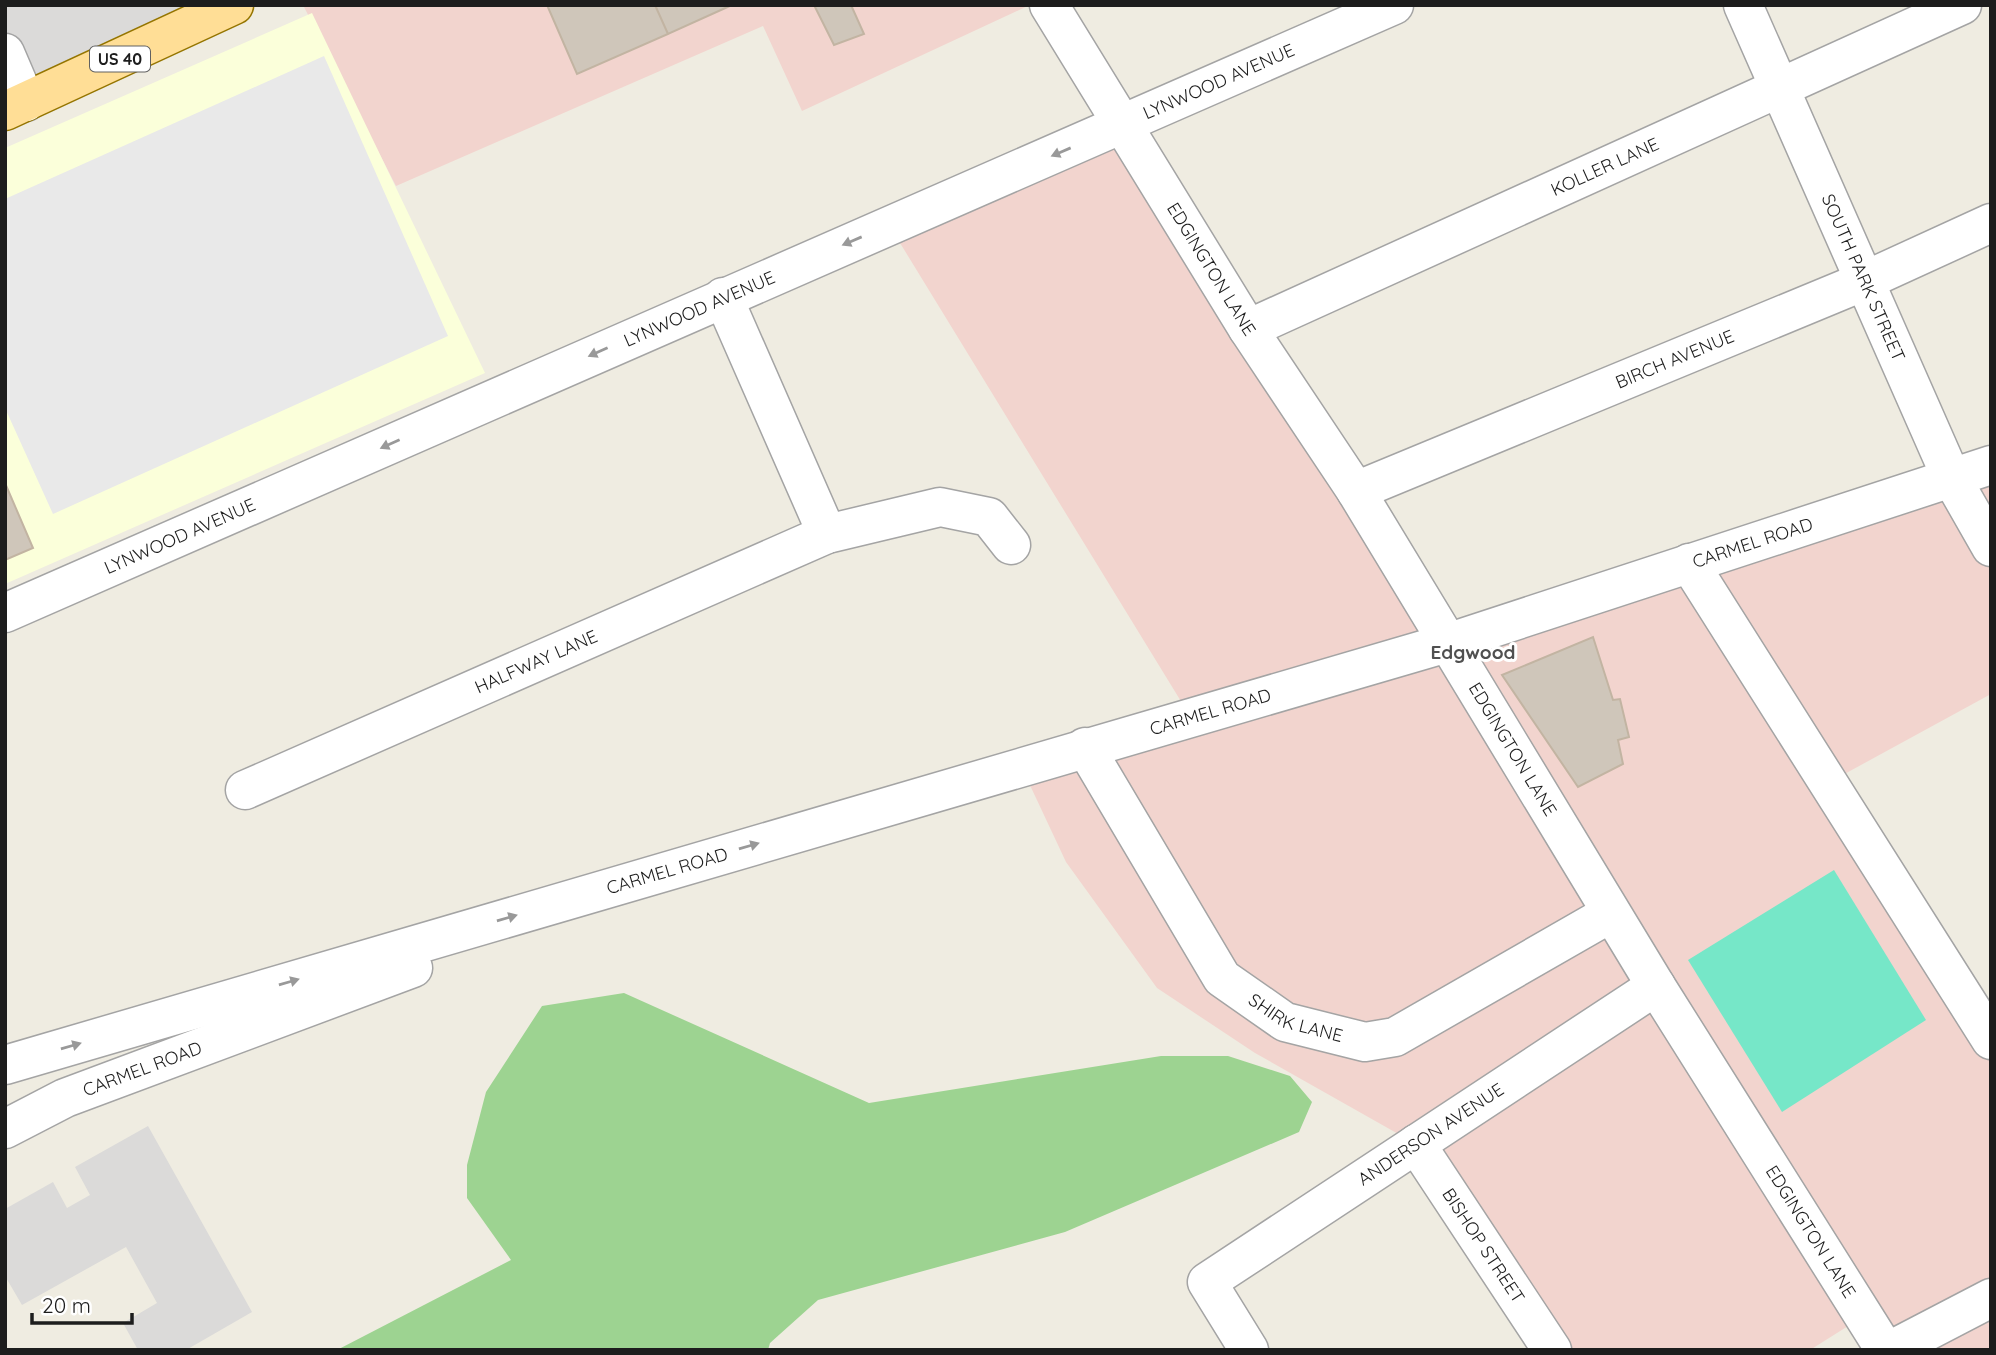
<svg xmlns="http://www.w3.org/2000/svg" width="1996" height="1355" font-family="Quicksand,sans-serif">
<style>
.residential{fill:#dbdad9}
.commercial{fill:#f2d4ce}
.education{fill:#fbffda}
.forest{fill:#9dd391}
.pitch{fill:#76e7c8}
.parking{fill:#e9e9e9}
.building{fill:#cfc6ba;stroke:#c2b4a2;stroke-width:2}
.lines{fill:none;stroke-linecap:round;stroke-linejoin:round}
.minor-casing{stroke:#a4a4a4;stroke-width:41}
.major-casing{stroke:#957500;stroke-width:41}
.minor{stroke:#fff;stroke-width:38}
.major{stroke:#ffde96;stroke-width:38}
.oneway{fill:#999}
.labels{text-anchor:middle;stroke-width:6;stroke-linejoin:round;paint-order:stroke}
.shield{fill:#fff;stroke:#616161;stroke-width:2}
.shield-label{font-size:16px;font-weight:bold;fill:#1d1d1d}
.street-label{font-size:18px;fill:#1d1d1d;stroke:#fff}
.neighbourhood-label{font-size:19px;font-weight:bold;fill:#505050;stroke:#fff}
</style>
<rect width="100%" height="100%" fill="#efece1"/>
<path class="residential" d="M5 5H228L5 103Z
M148 1126 252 1312 186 1350H138L123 1323 157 1303 126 1247 22 1305 5 1276V1209L53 1182 67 1208 90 1195 75 1167Z"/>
<path class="commercial" d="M303 5H1030L802 111 763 26 396 186Z
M1123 125 1447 643 1991 465V694L1828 783 1991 1040V1350H1885L1864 1316 1810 1350H1552L1416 1144 1255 1053 1157 988 1066 862 1021 766 1190 716 889 225Z"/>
<path class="education" d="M312 13 485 373 5 584V148Z"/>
<path class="forest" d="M624 993 869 1103 1161 1056H1228L1290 1076 1312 1102 1299 1132 1065 1232 818 1300 770 1343 768 1350H337L511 1260 467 1198V1165L486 1092 542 1006Z"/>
<path class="pitch" d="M1834 870 1926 1020 1782 1112 1688 960Z"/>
<path class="parking" d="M324 56 448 336 53 514 5 408V199Z"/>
<path class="building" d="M547 5H655L668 34 577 74Z
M655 5H732L668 34Z
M814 5H851L864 34 834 45Z
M5 483 33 548 5 560Z
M1593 637 1613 700 1620 699 1629 737 1618 740 1623 764 1578 787 1502 675Z"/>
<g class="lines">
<g class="minor-casing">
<g id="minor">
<path id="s1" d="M1049 5 1248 329 1356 491 1656 986 1885 1350"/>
<path id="s2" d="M1743 5 1951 477 1991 547"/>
<path d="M5 53 26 102"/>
<path d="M723 297 827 534"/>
<path id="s3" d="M1248 329 1962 5"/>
<path id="s4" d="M1356 491 1862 282 1991 223"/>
<path d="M1689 563 1991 1040"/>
<path id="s5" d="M5 613 1394 5"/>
<path id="s6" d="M1085 747 1222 978 1285 1022 1365 1042 1395 1037 1611 913"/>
<path id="s7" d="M245 790 827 534 940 507 989 517 1011 545"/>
<path id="s8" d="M5 1065 1447 643 1991 465"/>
<path id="s9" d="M5 1129 65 1098 413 968"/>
<path id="s10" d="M1416 1144 1552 1350"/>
<path id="s11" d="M1249 1350 1207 1282 1656 986"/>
<path d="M1891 1350 1991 1298"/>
</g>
</g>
<g class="major-casing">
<path id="major" d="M5 111 234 5"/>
</g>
<use href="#minor" class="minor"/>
<use href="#major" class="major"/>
</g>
<defs><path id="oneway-solid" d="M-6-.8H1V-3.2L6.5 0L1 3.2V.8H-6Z" transform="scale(1.75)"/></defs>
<g class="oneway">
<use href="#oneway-solid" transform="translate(1061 152) rotate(157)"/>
<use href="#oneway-solid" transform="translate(852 241) rotate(157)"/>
<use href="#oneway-solid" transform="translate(598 352) rotate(156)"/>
<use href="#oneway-solid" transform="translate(390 444) rotate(156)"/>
<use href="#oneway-solid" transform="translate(749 846) rotate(-16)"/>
<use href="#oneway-solid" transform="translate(507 918) rotate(-16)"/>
<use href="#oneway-solid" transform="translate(289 982) rotate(-16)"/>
<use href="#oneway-solid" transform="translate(71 1046) rotate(-16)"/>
</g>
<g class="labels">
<rect class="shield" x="90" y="46.5" width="60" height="25" rx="5"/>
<g class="shield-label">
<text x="120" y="65">US 40</text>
</g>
<g class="street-label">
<text dy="6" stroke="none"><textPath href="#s5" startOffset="1325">LYNWOOD AVENUE</textPath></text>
<text dy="6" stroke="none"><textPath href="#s3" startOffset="392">KOLLER LANE</textPath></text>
<text dy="6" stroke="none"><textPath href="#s1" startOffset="310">EDGINGTON LANE</textPath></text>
<text dy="6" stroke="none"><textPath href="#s2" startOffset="298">SOUTH PARK STREET</textPath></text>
<text dy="6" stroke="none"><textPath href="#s5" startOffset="758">LYNWOOD AVENUE</textPath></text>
<text dy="6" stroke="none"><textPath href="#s4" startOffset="345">BIRCH AVENUE</textPath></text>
<text dy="6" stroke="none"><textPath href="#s5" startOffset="191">LYNWOOD AVENUE</textPath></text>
<text dy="6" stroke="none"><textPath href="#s8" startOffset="1824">CARMEL ROAD</textPath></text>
<text dy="6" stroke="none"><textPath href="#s7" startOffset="318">HALFWAY LANE</textPath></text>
<text dy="6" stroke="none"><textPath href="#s8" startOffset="1256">CARMEL ROAD</textPath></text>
<text dy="6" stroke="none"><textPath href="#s1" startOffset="877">EDGINGTON LANE</textPath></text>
<text dy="6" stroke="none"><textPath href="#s8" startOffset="690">CARMEL ROAD</textPath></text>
<text dy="6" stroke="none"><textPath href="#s6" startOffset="354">SHIRK LANE</textPath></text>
<text dy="6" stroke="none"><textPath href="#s9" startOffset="150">CARMEL ROAD</textPath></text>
<text dy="6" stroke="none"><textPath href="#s11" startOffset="348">ANDERSON AVENUE</textPath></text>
<text dy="6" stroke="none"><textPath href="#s1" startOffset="1444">EDGINGTON LANE</textPath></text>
<text dy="6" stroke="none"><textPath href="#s10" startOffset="122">BISHOP STREET</textPath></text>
</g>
<g class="neighbourhood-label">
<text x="1473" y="659">Edgwood</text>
</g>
</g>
<rect width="1996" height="1355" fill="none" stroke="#1d1d1d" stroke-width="14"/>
<path d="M32 1313v10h100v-10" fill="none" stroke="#1d1d1d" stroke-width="3.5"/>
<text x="42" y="1313" font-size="21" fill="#1d1d1d" stroke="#ffffff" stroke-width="5" paint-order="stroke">20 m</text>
</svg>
